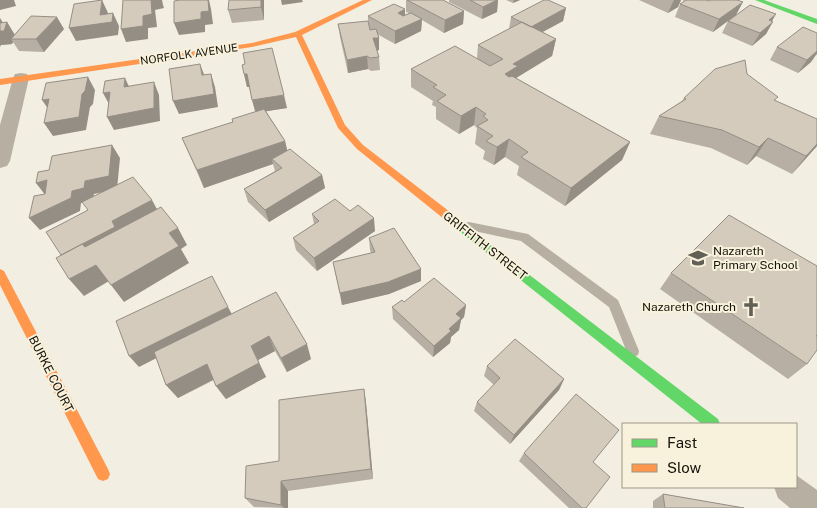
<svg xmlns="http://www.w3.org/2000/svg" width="817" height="508" font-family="'Public Sans',sans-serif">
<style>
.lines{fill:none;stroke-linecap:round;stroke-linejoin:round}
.lane{fill:#b7afa1;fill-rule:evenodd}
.street{fill:#b7afa1;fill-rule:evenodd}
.fast{fill:#63d668;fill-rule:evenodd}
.slow{fill:#ff974d;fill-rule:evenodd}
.wall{fill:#b7afa3}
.shaded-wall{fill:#958e84}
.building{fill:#d5cbbd;stroke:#958e84}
.labels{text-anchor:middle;stroke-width:4;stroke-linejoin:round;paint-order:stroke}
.far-street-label{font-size:11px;fill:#14120b;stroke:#f8f1dc}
.street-label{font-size:12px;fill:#14120b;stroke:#f8f1dc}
.poi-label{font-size:12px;fill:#14120b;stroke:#f8f1dc;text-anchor:start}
</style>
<rect width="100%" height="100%" fill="#f2eee2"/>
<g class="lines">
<path class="lane" d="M469 222 528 234 618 300 639 351 638 355 633 357 628 355 609 307 521 241 465 229 464 226 465 223Z"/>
<path class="street" d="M21 73 27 74 29 78 10 161 7 166 0 168V125L13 78 15 74Z
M796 475 817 490V508H790L778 498 774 487H796Z"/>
<path class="fast" d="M755 0H764L817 19V24Z
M463 224 718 419 720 424H702L459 231 458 228 459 225Z"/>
<path class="slow" d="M363 0H372L302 35 345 125 363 145 467 225 468 228 467 231H459L357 149 338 128 296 37 252 47 0 85V79L252 43 295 32Z
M0 269 4 271 108 469 110 474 108 479 103 481 98 479 0 285Z"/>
</g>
<path class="wall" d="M264 0V20L232 23 228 10Z
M406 0H443L464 11 463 24 444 33 422 20 421 31 395 44 377 34 379 50 377 51 379 57 380 70 371 71 368 69 348 73 340 37 338 24 368 23V16L405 15 409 13 406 12Z
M449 0H498L497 12 482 19 449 2Z
M506 0H520L513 3Z
M639 0H681L678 7 668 13Z
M682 0H706L736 15 772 21 766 34 752 46 722 33 728 21 713 32 675 17 680 4 685 1Z
M566 8 563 21 542 32 556 39 552 56 516 78 630 142 622 160 565 206 517 175 519 166 505 157 494 165 483 159 485 151 475 144 477 128 474 125 459 134 436 119V107L432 105 433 101 411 87V69L477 58 478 45 509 29 511 17Z
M7 22 14 35 64 29 44 52 19 51 13 42 12 44 1 45 3 23Z
M817 33V55H816L811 62 798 73 770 60 777 47Z
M244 74 287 108 266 111 285 141 287 150 322 175 325 188 269 222 248 202 244 189 275 171 273 164 204 188 182 138 233 122 255 112 249 87H247Z
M747 74 775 101 817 119V146L792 174 756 156 747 165 711 148 650 134 659 116 682 101 684 98Z
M350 211 375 231 317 271 296 250 293 238 314 224 312 214Z
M369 238 421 281 389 294 342 305 333 262 371 253 370 250Z
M671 273 807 364 788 379 660 289Z
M404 302 466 305 464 317 461 320 459 330 451 337 450 343 433 357 393 319 392 307Z
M232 314 311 359 287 372 275 351 258 360 266 377 226 399 216 386 214 380 178 398 166 385 156 358 139 367Z
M487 366 564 379 559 390 510 444 474 411 477 402 494 385 484 376Z
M364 389 366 403 373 479 288 491V508L254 507 245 498 279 461Z
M524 453 593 462 586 508H569L519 461Z
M663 494 744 508H653V501Z"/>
<path class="shaded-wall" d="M0 0H14L16 6 0 10Z
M102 0 108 13 107 23 113 13 119 26 118 35 76 41 69 28 100 15Z
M151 0H162L163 5 164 8 155 10 157 27 148 28V39L126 42 121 29 143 16Z
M208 0H209L211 9 213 24 205 25V32L179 35 174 23 201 12Z
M261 0H264V20L261 7Z
M281 0H302L303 2 282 5Z
M497 0H498L497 12 482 19 483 7Z
M514 0H520L513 3Z
M674 0H681L678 7 668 13Z
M743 2 736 15 713 32 719 19Z
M566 8 563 21 528 40 531 27Z
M405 9V22L398 13Z
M464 11 463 24 444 33 445 20Z
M776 14 771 23 773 22 766 34 752 46 760 33 769 20Z
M57 17 64 29 44 52 36 39Z
M0 18 5 26 7 22 15 35 11 39 13 42 12 44 1 45 0 47Z
M422 19 421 31 395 44V31Z
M373 38H379V50L374 51Z
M556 39 552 56 516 78 515 84 505 74 513 64Z
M817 47V53L811 62 798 73 807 60Z
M367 56 368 69 348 73 347 60Z
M200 64 205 77 202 75Z
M211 74 215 87 218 107 179 114 173 101Z
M244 74H247L250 87H247Z
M88 77 95 90 93 104 90 107 86 130 53 136 44 123 82 94Z
M125 78 131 91 124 87Z
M154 82 159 95 160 121 114 130 107 117Z
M110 92V106L103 93Z
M284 95 287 108 256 113 252 100Z
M49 99 51 113 42 100Z
M476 107 474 125 459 134 461 116Z
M768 138 756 156 747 165 759 147Z
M509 139 505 157 494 165 497 147Z
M285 141 289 158 272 159 273 164 204 188 197 170Z
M630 142 622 160 565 206 571 188Z
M817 144V146L792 174 806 156Z
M112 145 120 158 117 189 94 194 93 201 81 203 80 211 40 230 29 218 72 191 85 181Z
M322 175 325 188 269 222 265 210Z
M47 180 46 196 36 183Z
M152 200 159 213 71 267 61 255 112 221Z
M374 218 375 231 317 271 314 258Z
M178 228 187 245 181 249 189 263 124 302 111 285 169 233Z
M96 265 109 281 84 296 69 279Z
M421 269V281L389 294 342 305 340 293Z
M466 305 464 317 461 320 459 330 451 337 450 343 433 357 434 346 449 329 456 314Z
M228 307 234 318 139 367 129 356Z
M269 336 275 351 258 360 251 346Z
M307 344 311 359 287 372 281 358Z
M259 363 266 377 226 399 216 386Z
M207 364 216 378 178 398 166 385Z
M564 379 559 390 510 444 514 435Z
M364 389 366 403 373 479 371 469Z
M281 481 288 491V508H284L281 505Z"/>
<path class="building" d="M102 0 100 15 113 13 112 22 69 28 74 4Z
M123 0H151L152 14 143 16V26L121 29Z
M180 0H208L209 11 201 12V19L174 23V1Z
M229 0H261V7L228 10Z
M407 0H443L464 11 445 20Z
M470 0H497L483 7Z
M544 0H548L566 8 531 27 511 17Z
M686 0H706L709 1 711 0H737L743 2 719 19 680 4Z
M394 4 405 9 398 13 403 16 411 13 422 19 395 31 368 16Z
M750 5 776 14 769 20 773 22 760 33 728 21Z
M31 16 57 17 36 39H11Z
M368 21 370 30 376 29 379 38H373L379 57 370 58 367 56 347 60 338 24Z
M7 22 4 31H0V23Z
M522 22 556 39 513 64 518 66 505 74 509 77 512 76 630 142 571 188 521 157 528 152 509 139 497 147 486 141 493 136 477 126 488 120 483 116 486 114 476 107 461 116 437 101 446 95 433 87 437 85 411 69 455 46 490 66 503 59 478 45Z
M803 27 817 33V51L807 60 777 47Z
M272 48 284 95 252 100 247 74H244L242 65 245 64 243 53Z
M745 60 747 74 778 97 774 100 817 119V144L806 156 768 138 759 147 722 130 659 116 686 99 684 98 715 69Z
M200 64 202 75 211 74 214 94 173 101 169 69Z
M88 77 85 91 82 94 79 117 44 123 49 99 42 100 46 83Z
M125 78 124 87 154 82V108L107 117 110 92 103 93 105 81Z
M264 109 285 141 197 170 182 138 233 122 232 119Z
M112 145 109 176 85 181 84 188 72 191 71 198 29 218 34 196 45 194 47 180 36 183 38 172 49 170 52 156Z
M290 149 322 175 265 210 244 189 282 168 272 159Z
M133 177 152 200 112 221 115 227 61 255 46 232 88 210 82 202Z
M335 199 350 211 358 205 374 218 314 258 293 238 319 221 312 214Z
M161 207 178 228 169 233 179 246 111 285 96 265 69 279 56 258 82 244 85 247Z
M729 215 817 266V335L816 336H817V350L807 364 671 273Z
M394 228 421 269 388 282 340 293 333 262 375 252 369 238Z
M212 276 228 307 129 356 116 321Z
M434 278 466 305 456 314 461 318 449 329 451 331 434 346 392 307 402 300 404 302Z
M276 292 307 344 281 358 269 336 251 346 259 363 216 386 207 364 166 385 154 352Z
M515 339 564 379 514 435 477 402 500 378 487 366Z
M364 389 371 469 281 481V505L245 498 246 466 279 461V400Z
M576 394 619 430 593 462 610 477 586 508H582L524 453Z
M663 494 744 508H665Z"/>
<defs>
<g id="school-bare" transform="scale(1.5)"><path d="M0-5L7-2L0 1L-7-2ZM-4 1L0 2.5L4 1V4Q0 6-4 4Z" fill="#625f56" stroke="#f8f1dc" stroke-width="2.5" paint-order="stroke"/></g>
<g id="church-bare" transform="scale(1.5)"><path d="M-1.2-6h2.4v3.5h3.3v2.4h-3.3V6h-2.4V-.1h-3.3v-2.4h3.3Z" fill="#625f56" stroke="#f8f1dc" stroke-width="2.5" paint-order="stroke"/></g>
</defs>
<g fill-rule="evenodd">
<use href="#school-bare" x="698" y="258"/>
<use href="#church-bare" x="751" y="307"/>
</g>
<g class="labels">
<g class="far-street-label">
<text transform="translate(189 54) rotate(-8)" y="4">NORFOLK AVENUE</text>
</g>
<g class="street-label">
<text transform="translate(485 246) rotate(38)" y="4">GRIFFITH STREET</text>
<text transform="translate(51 374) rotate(63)" y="4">BURKE COURT</text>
</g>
<g class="poi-label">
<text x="713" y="255">Nazareth<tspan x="713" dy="14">Primary School</tspan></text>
<text x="736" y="311" text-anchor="end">Nazareth Church</text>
</g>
</g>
<rect x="622" y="423" width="175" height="65" fill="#f8f1dc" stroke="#9d9888"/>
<rect x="632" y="439" width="25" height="8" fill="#63d668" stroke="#9d9888"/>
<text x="667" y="448" font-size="15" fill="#14120b">Fast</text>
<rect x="632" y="464" width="25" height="8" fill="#ff974d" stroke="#9d9888"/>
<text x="667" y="473" font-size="15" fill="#14120b">Slow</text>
</svg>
